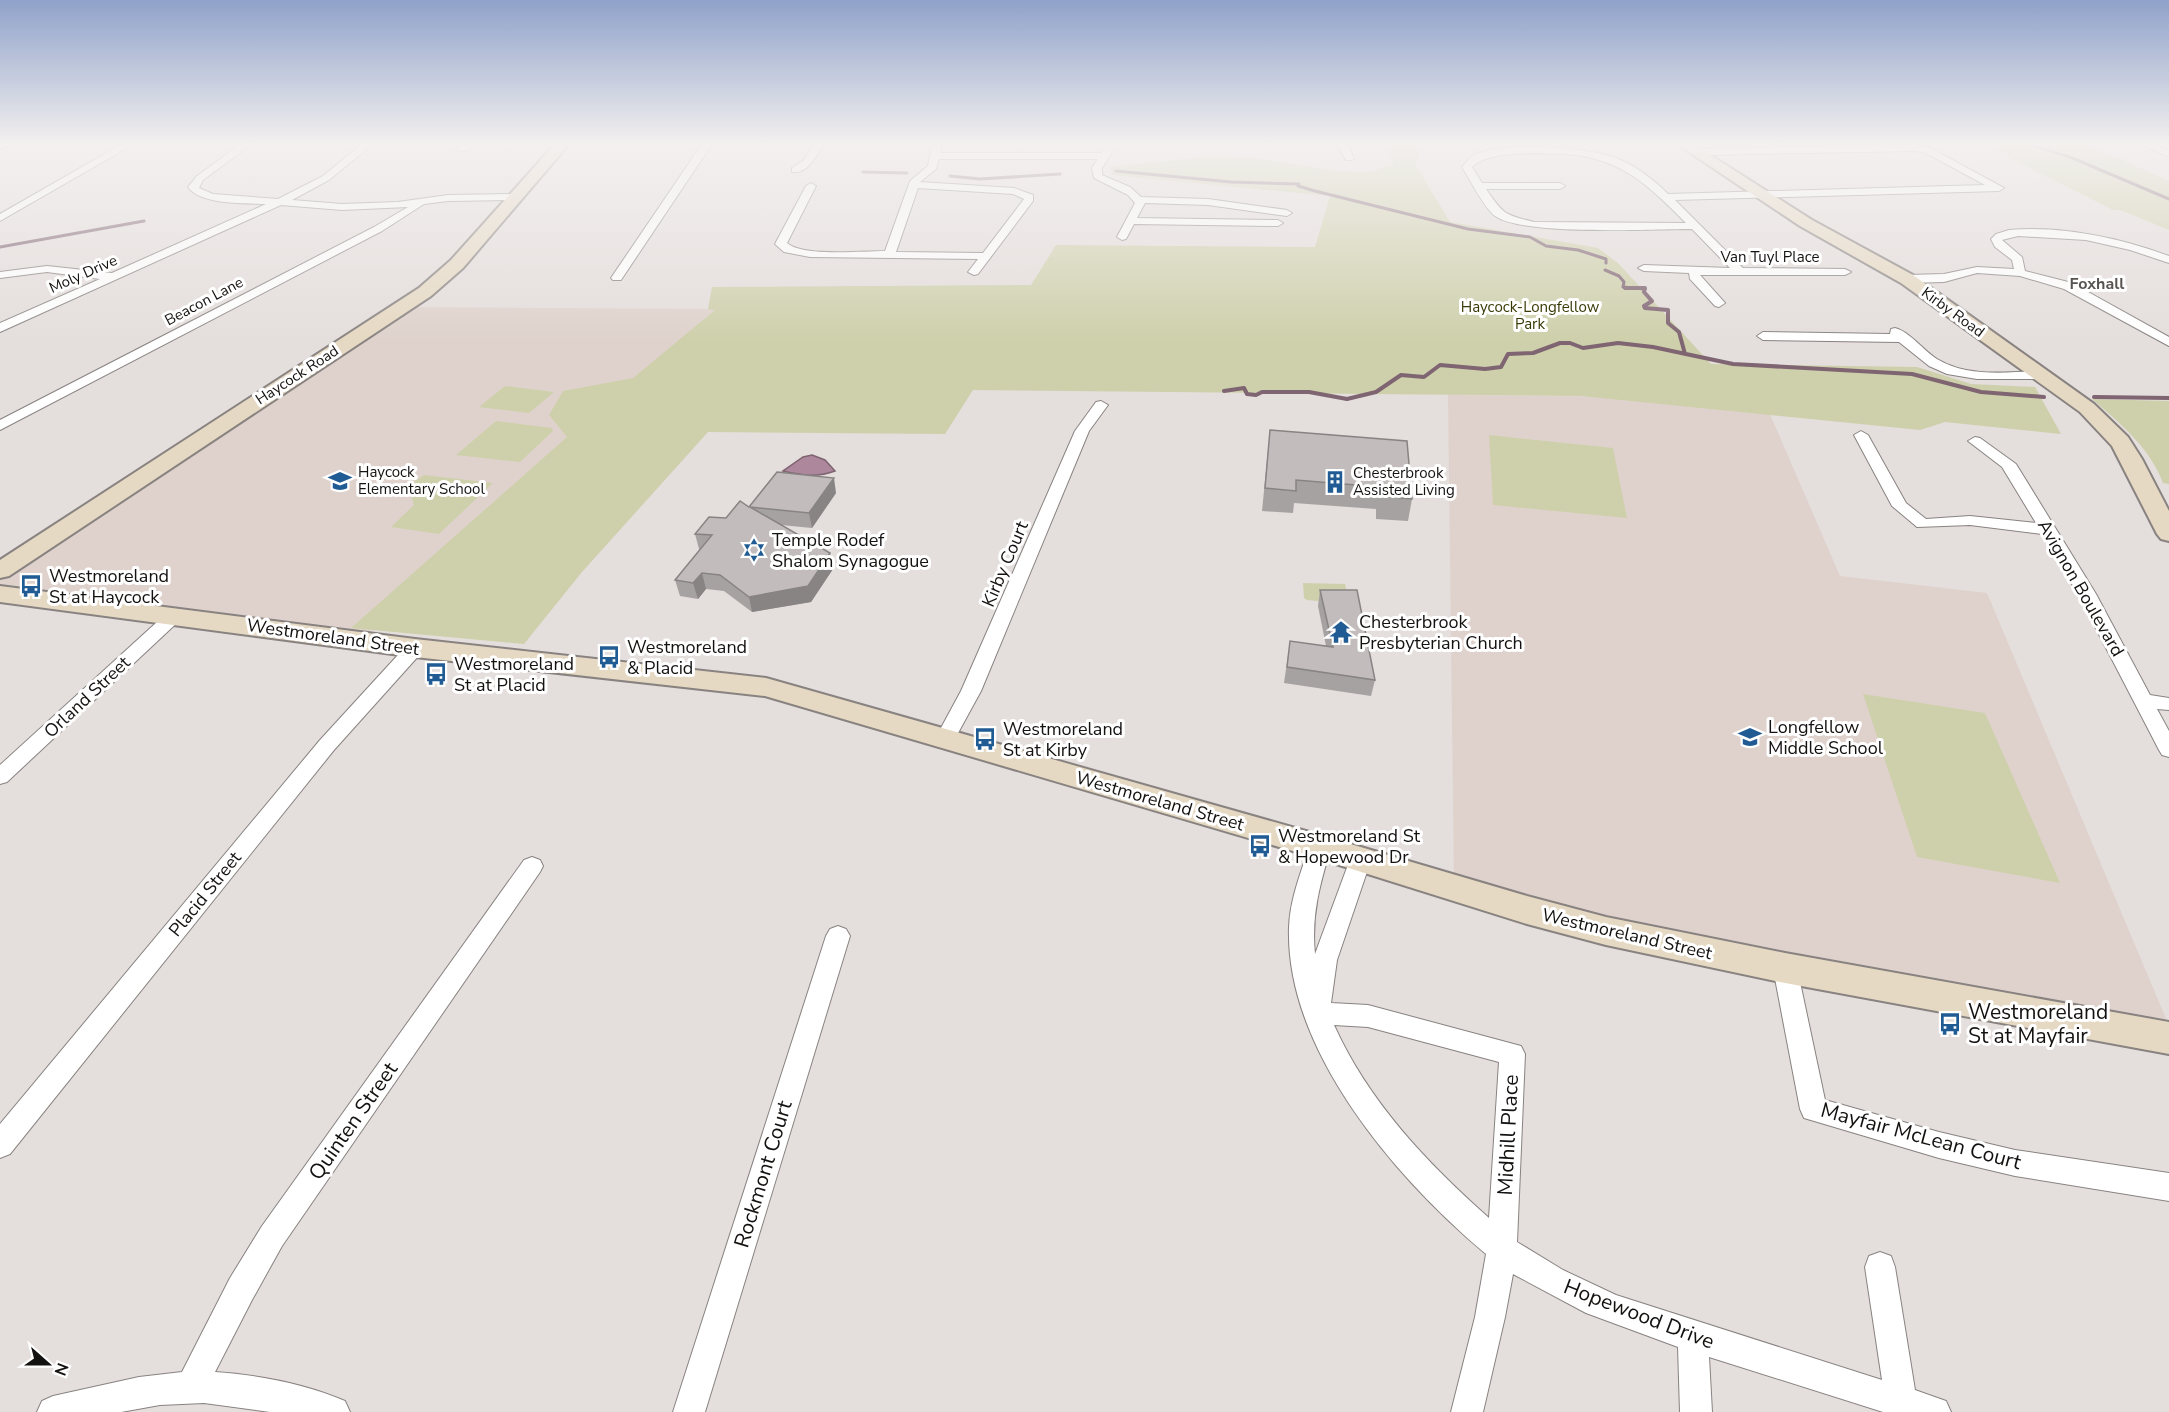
<svg xmlns="http://www.w3.org/2000/svg" width="2169" height="1412" font-family="'Nunito Sans',sans-serif">
<style>
.built{fill:#dfd2cc}
.green{fill:#ced0ab}
.water{fill:#ad879c;stroke:#7f6472;stroke-width:1.5}
.lines{fill:none;stroke-linecap:round;stroke-linejoin:round}
.stream-far1{stroke:#7f6472;stroke-width:3}
.stream{stroke:#7f6472;stroke-width:4}
.street-casing{stroke:#888381;stroke-width:2}
.secondary-casing{stroke:#888381;stroke-width:4}
.street{fill:#fff;fill-rule:evenodd}
.secondary{fill:#e6d9c3;fill-rule:evenodd}
.wall{fill:#a7a2a2}
.shaded-wall{fill:#888484}
.building{fill:#c2bcbc;stroke:#888484;stroke-width:1.5}
.labels{text-anchor:middle;stroke-width:6;stroke-linejoin:round;paint-order:stroke}
.far-street-label{font-size:15px;fill:#141211;stroke:#fff}
.far-park-label{font-size:15px;fill:#3a3a07;stroke:#fff}
.far-poi-label{font-size:15px;fill:#141211;stroke:#fff;text-anchor:start}
.far-neighbourhood-label{font-size:16px;font-weight:bold;fill:#575351;stroke:#fff}
.poi-label{font-size:18px;fill:#141211;stroke:#fff;text-anchor:start}
.street-label{font-size:18px;fill:#141211;stroke:#fff}
.near-poi-label{font-size:21px;fill:#141211;stroke:#fff;text-anchor:start}
.near-street-label{font-size:21px;fill:#141211;stroke:#fff}
</style>
<rect width="100%" height="100%" fill="#e4dedc"/>
<path class="built" d="M410 307 717 309 368 633 0 586V579Z
M1448 395 1763 398 1840 576 1987 593 2167 1021 1608 925 1454 880Z"/>
<path class="green" d="M1385 144H1425L1415 164 1450 222 1598 248 1618 263 1711 364 1917 367 1971 384 2035 387 2061 434 1945 422 1920 430 1581 396 973 390 945 434 708 432 582 572 524 644 351 628 567 437 549 415 563 391 633 378 715 310 708 309 712 287 1031 285 1056 245 1315 247 1330 196 1112 175 1110 167 1207 157 1253 158 1337 171 1370 172 1394 164Z
M1983 144H2087L2169 181V230L2120 210H2113Z
M505 386 554 392 529 413 479 407Z
M2092 399 2169 401V484L2163 483C2150 448 2120 423 2092 399Z
M496 421 552 428 553 431 520 462 456 455Z
M1489 435 1613 448 1627 518 1493 505Z
M424 475 493 483 439 534 391 527 414 505 410 493 414 482Z
M1303 583 1345 584 1350 604 1307 600 1304 598Z
M1863 694 1985 713 2060 883 1917 857Z"/>
<path class="water" d="M812 455 825 460 835 471C817 478 800 475 783 471L803 457Z"/>
<g class="lines">
<path class="stream-far1" d="M2028 144 2070 157 2169 199
M1116 171 1231 182 1299 184 1298 186 1315 191 1468 229 1530 237 1546 246 1578 250 1606 259V263
M863 172 907 173
M950 176 980 179 1060 174
M0 247 144 221
M1605 270 1619 276 1624 282 1623 287 1645 289"/>
<path class="stream" d="M1625 288H1645L1644 292 1652 301 1644 306 1645 308 1668 310V323L1679 332 1685 354
M1224 391 1244 388 1247 394 1256 395 1262 392H1309L1347 399 1376 392 1401 375 1424 377 1440 365 1485 369 1501 367 1508 354 1533 353 1560 343H1570L1583 348 1618 343 1653 347 1733 364 1912 374 1981 392 2044 397
M2094 397 2169 398"/>
<g class="street-casing">
<path id="street" d="M0 144H14L0 149Z
M122 144H134L0 221V214Z
M241 144H252L203 180 199 188 213 194 278 199 323 176 362 144H373L329 180 292 200 342 204 398 202 448 195 516 194 521 197 516 200 448 201 424 204 382 231 0 430V420L374 227 408 207 342 210 281 205 0 332V323L100 279 47 272 0 278V272L47 266 112 273 266 204C246 203 200 205 188 187L197 176Z
M467 144H481L461 152 456 149Z
M702 144H712L621 280H613L611 278Z
M814 144H824C816 156 808 174 792 172V168L804 160Z
M932 144H942L940 153H1102L1107 144H1117L1102 168V175L1130 187 1141 197 1208 199 1287 210 1292 213 1287 216 1208 205 1145 203 1137 218 1278 220 1283 223 1278 226 1134 224 1126 239 1122 240 1117 237 1135 203 1128 195 1094 178 1092 168 1098 159H939L936 169 920 182 1014 188 1033 195V201L978 274 974 275 968 272 978 259 810 257 784 252 775 244 806 186 811 183 816 186 787 243C803 257 863 251 885 251L910 181 928 166ZM918 188 1013 194 1024 199 983 253 896 252Z
M1337 144H1347L1354 158 1352 160H1346Z
M2141 144H2154L2169 151V157Z
M1915 145 1932 149 2004 188 1999 191 1675 200 1743 268 1845 269 1851 272 1845 275H1700L1725 303 1719 307 1715 306 1690 279 1689 273 1644 271 1638 268 1644 265 1730 268 1692 229C1652 229 1523 236 1495 216 1485 209 1469 178 1462 167 1466 163 1470 156 1476 154 1508 142 1592 146 1623 161 1640 169 1655 181 1668 194L1985 185 1926 153 1915 151 1699 155 1694 152 1699 149ZM1566 154C1621 158 1648 185 1686 223L1534 222C1505 215 1503 214 1486 189H1560L1565 186 1560 183H1482L1472 167C1490 149 1540 154 1566 154Z
M2009 230C2059 225 2122 238 2169 256V263L2130 250 2086 240 2018 236 2002 240 2022 257 2025 271 2072 283 2169 337V346L2064 289 2020 276 1977 273 1944 282 1907 283 1901 279 1907 275 1944 274 1977 267 2014 269 2012 260 1995 247 1991 239 1996 234Z
M1895 328C1910 332 1923 350 1937 359 1968 378 2008 372 2043 371L2050 375 2043 379H1977L1947 374 1929 366 1899 342 1763 340 1757 336 1763 332 1890 334 1891 329Z
M1101 401 1108 405 1089 431 981 691 952 744 945 746 938 744 935 739 961 691 1075 431 1096 402Z
M1861 431 1868 435 1906 503 1926 519 1970 516 2036 523 2002 467 1968 441 1975 437 1980 438 2016 464 2096 594 2150 695 2169 698V710L2157 709 2169 731V757L2162 755 2159 750 2078 594 2042 534 1970 525 1917 527 1892 506 1854 435Z
M174 611 180 612 183 616 180 620 7 782 0 784V765L168 612Z
M415 642 422 644 424 648 422 652 334 750 10 1154 0 1158V1124L320 740 408 644Z
M1320 839 1328 841 1331 847C1320 884 1311 915 1315 954L1352 854 1360 851 1368 854 1371 860 1337 960 1331 1003 1368 1005 1521 1046 1525 1054 1517 1242 1563 1270 1616 1295 1882 1380 1865 1267 1869 1256 1880 1252 1891 1256 1895 1267 1915 1390 1946 1401 1951 1412H1883L1709 1357 1712 1412H1680L1678 1347 1586 1313 1513 1274 1505 1317 1483 1412H1451L1475 1317 1486 1254C1397 1179 1285 1051 1289 927 1290 899 1301 873 1309 847L1312 841ZM1334 1025 1368 1027 1499 1062 1489 1218C1427 1163 1368 1101 1334 1025Z
M532 857 540 860 543 866 540 872 282 1246 252 1300 215 1372C258 1375 306 1384 345 1401L350 1412H270L204 1403 160 1405 121 1412H37L42 1401 53 1396 139 1377 182 1372 230 1278 262 1226 524 860Z
M838 926 846 929 850 936 705 1412H673L826 936 830 929Z
M1785 958 1794 961 1797 968 1825 1100 1939 1132 2015 1150 2169 1173V1201L2015 1176 1939 1158 1804 1118 1800 1109 1773 968 1776 961Z"/>
</g>
<g class="secondary-casing">
<path id="secondary" d="M555 144H569L463 268 431 296 9 576 0 578V560L419 288 451 260Z
M1677 144H1693L1812 220 1913 275 2094 404 2128 437 2142 459 2169 511V541L2161 539 2157 534 2112 446 2080 412 1901 283 1800 226Z
M0 586 415 639 766 678 1320 835 1527 896 1606 917 1785 953 2169 1022V1054L1785 983 1606 945 1527 924 1320 859 765 696 415 657 0 602Z"/>
</g>
<use href="#street" class="street"/>
<use href="#secondary" class="secondary"/>
</g>
<path class="wall" d="M1270 430 1412 499 1408 521 1376 519V509L1294 503 1293 513 1262 511Z
M836 493 812 528 781 525 833 569 811 602 752 612 724 591 706 589 698 599 680 596 675 580 700 549H699L695 534 749 507Z
M1320 590 1375 680 1371 696 1284 683 1290 641 1326 646 1318 606Z"/>
<path class="shaded-wall" d="M834 478 836 493 812 528 809 513Z
M830 553 833 569 811 602 752 612 749 597Z
M702 573 706 589 698 599 693 583Z"/>
<path class="building" d="M1270 430 1407 441 1412 499 1381 496 1380 487 1296 480V491L1265 488Z
M777 472 834 478 809 513 750 507 830 553 808 586 749 597 720 575 702 573 693 583 675 580 712 535 695 534 709 517 726 518 740 501 749 507Z
M1320 590H1357L1375 680 1287 667 1290 641 1333 647Z"/>
<linearGradient id="sky" x2="0" y2="1"><stop stop-color="#90a2ca"/><stop offset="0.42" stop-color="#f3f0ef"/><stop offset="1" stop-color="#f3f0ef" stop-opacity="0"/></linearGradient>
<rect width="2169" height="342" fill="url(#sky)"/>
<defs>
<g id="school-bare" transform="scale(1.8)"><path d="M0-5L7-2L0 1L-7-2ZM-4 1L0 2.5L4 1V4Q0 6-4 4Z" fill="#205c93" stroke="#fff" stroke-width="2.5" paint-order="stroke"/></g>
<g id="building-bare" transform="scale(1.8)"><path d="M-4-6H4V6H1V3H-1V6H-4ZM-2.5-4.3h1.7v1.8h-1.7ZM.8-4.3h1.7v1.8H.8ZM-2.5-1h1.7V.8h-1.7ZM.8-1h1.7V.8H.8Z" fill="#205c93" stroke="#fff" stroke-width="2.5" paint-order="stroke"/></g>
<g id="synagogue-bare" transform="scale(1.8)"><path d="M0-6.5L5.6 3.2H-5.6ZM0 6.5L5.6-3.2H-5.6Z" fill="#205c93" stroke="#fff" stroke-width="2.5" paint-order="stroke"/></g>
<g id="bus-bare" transform="scale(1.8)"><path d="M-5-6H5V4H4V6H2V4H-2V6H-4V4H-5ZM-3.5-4V0h7V-4ZM-3.5 1.2v1.5H-2V1.2ZM2 1.2v1.5H3.5V1.2Z" fill="#205c93" stroke="#fff" stroke-width="2.5" paint-order="stroke"/></g>
<g id="temple-bare" transform="scale(1.8)"><path d="M0-6L5-2H3V0L6.5 2.5H4V6H1.5V3h-3V6H-4V2.5H-6.5L-3 0V-2H-5Z" fill="#205c93" stroke="#fff" stroke-width="2.5" paint-order="stroke"/></g>
</defs>
<g fill-rule="evenodd">
<use href="#school-bare" x="340" y="481"/>
<use href="#building-bare" x="1335" y="482"/>
<use href="#synagogue-bare" x="754" y="550"/>
<use href="#bus-bare" x="31" y="586"/>
<use href="#temple-bare" x="1341" y="632"/>
<use href="#bus-bare" x="609" y="657"/>
<use href="#bus-bare" x="436" y="674"/>
<use href="#school-bare" x="1750" y="737"/>
<use href="#bus-bare" x="985" y="739"/>
<use href="#bus-bare" x="1260" y="846"/>
<use href="#bus-bare" x="1950" y="1024"/>
</g>
<g class="labels">
<g class="far-street-label">
<text x="1770" y="262">Van Tuyl Place</text>
<text transform="translate(83 274) rotate(-24)" y="5">Moly Drive</text>
<text transform="translate(204 301) rotate(-28)" y="5">Beacon Lane</text>
<text transform="translate(1953 312) rotate(36)" y="5">Kirby Road</text>
<text transform="translate(297 375) rotate(-33)" y="5">Haycock Road</text>
</g>
<g class="far-park-label">
<text x="1530" y="312">Haycock-Longfellow<tspan x="1530" dy="17">Park</tspan></text>
</g>
<g class="far-poi-label">
<text x="358" y="477">Haycock<tspan x="358" dy="17">Elementary School</tspan></text>
<text x="1353" y="478">Chesterbrook<tspan x="1353" dy="17">Assisted Living</tspan></text>
</g>
<g class="far-neighbourhood-label">
<text x="2097" y="289">Foxhall</text>
</g>
<g class="poi-label">
<text x="772" y="546">Temple Rodef<tspan x="772" dy="21">Shalom Synagogue</tspan></text>
<text x="49" y="582">Westmoreland<tspan x="49" dy="21">St at Haycock</tspan></text>
<text x="1359" y="628">Chesterbrook<tspan x="1359" dy="21">Presbyterian Church</tspan></text>
<text x="627" y="653">Westmoreland<tspan x="627" dy="21">&amp; Placid</tspan></text>
<text x="454" y="670">Westmoreland<tspan x="454" dy="21">St at Placid</tspan></text>
<text x="1768" y="733">Longfellow<tspan x="1768" dy="21">Middle School</tspan></text>
<text x="1003" y="735">Westmoreland<tspan x="1003" dy="21">St at Kirby</tspan></text>
<text x="1278" y="842">Westmoreland St<tspan x="1278" dy="21">&amp; Hopewood Dr</tspan></text>
</g>
<g class="street-label">
<text transform="translate(1005 564) rotate(-67)" y="6">Kirby Court</text>
<text transform="translate(2081 588) rotate(60)" y="6">Avignon Boulevard</text>
<text transform="translate(333 637) rotate(8)" y="6">Westmoreland Street</text>
<text transform="translate(87 697) rotate(-43)" y="6">Orland Street</text>
<text transform="translate(1160 801) rotate(16)" y="6">Westmoreland Street</text>
<text transform="translate(205 894) rotate(-51)" y="6">Placid Street</text>
<text transform="translate(1627 934) rotate(13)" y="6">Westmoreland Street</text>
</g>
<g class="near-poi-label">
<text x="1968" y="1019">Westmoreland<tspan x="1968" dy="24">St at Mayfair</tspan></text>
</g>
<g class="near-street-label">
<text transform="translate(353 1121) rotate(-55)" y="7">Quinten Street</text>
<text transform="translate(1508 1135) rotate(-87)" y="7">Midhill Place</text>
<text transform="translate(1921 1136) rotate(15)" y="7">Mayfair McLean Court</text>
<text transform="translate(763 1174) rotate(-73)" y="7">Rockmont Court</text>
<text transform="translate(1639 1314) rotate(21)" y="7">Hopewood Drive</text>
</g>
</g>
<g transform="translate(48 1364) rotate(111)" stroke="#ffffff" stroke-width="4.5" paint-order="stroke">
<path d="M0-4.5L10 22L0 15L-10 22Z" fill="#141211"/>
<text y="-9" font-size="16" font-weight="bold" text-anchor="middle" fill="#141211">N</text>
</g>
</svg>
